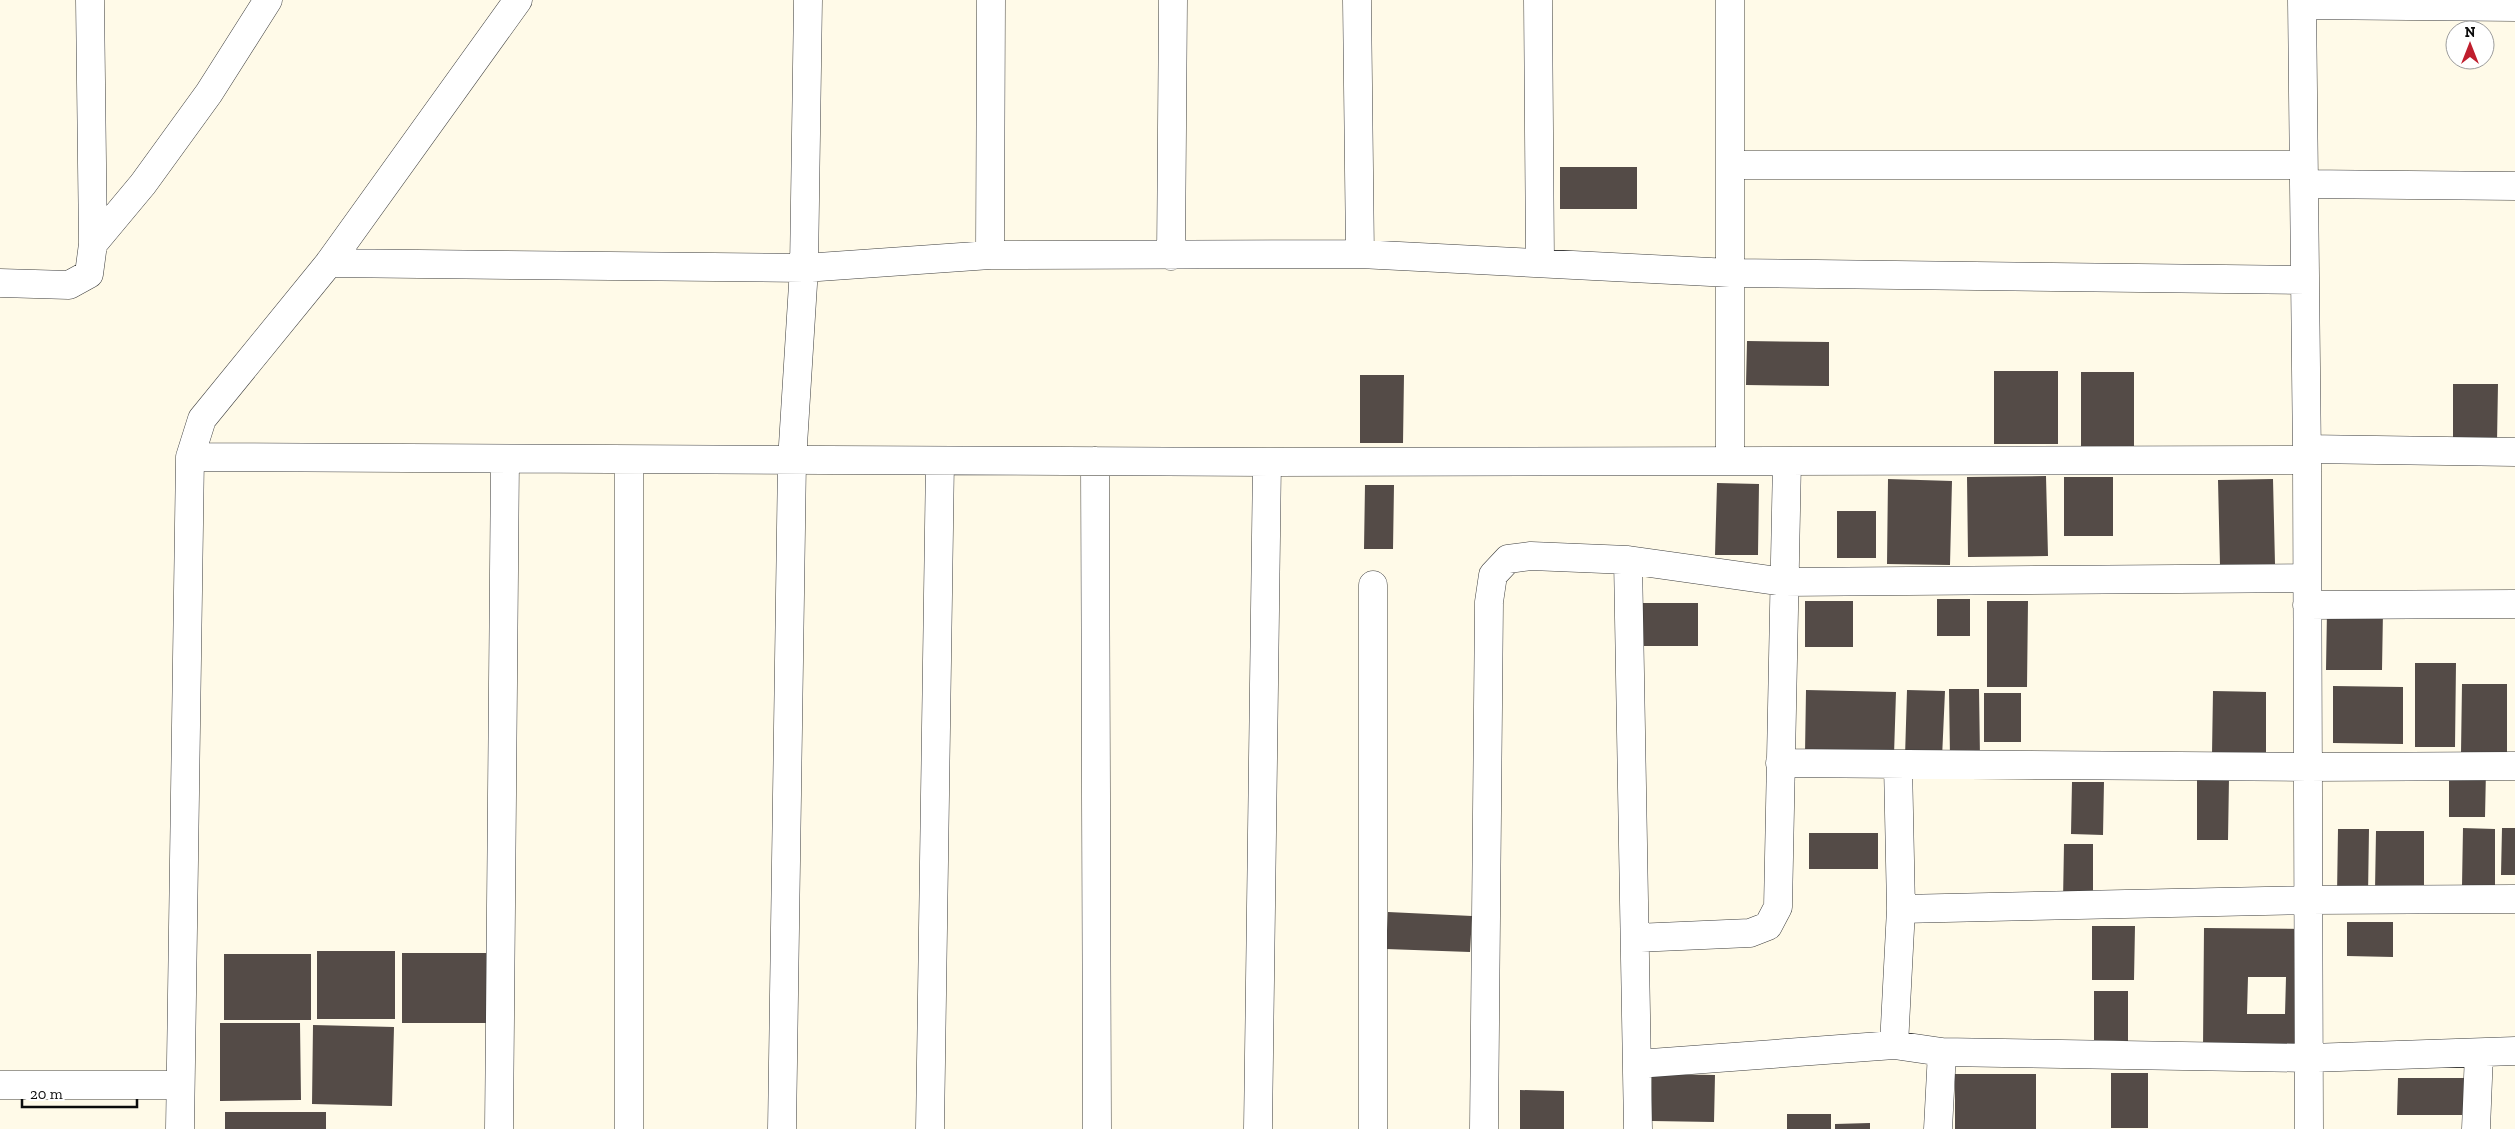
<svg xmlns="http://www.w3.org/2000/svg" width="2515" height="1129" font-family="'Zilla Slab',serif">
<style>
.building{fill:#544b47;fill-rule:evenodd}
.lines{fill:none;stroke-linecap:round;stroke-linejoin:round}
.minor-casing{stroke:#3e3e3e;stroke-width:29}
.minor{stroke:#fff;stroke-width:28}
</style>
<rect width="100%" height="100%" fill="#fffae8"/>
<path class="building" d="M1560 167H1637V209H1560Z
M1747 341 1829 342V386L1746 385Z
M1994 371H2058V444H1994Z
M2081 372H2134V449H2081Z
M1360 375H1404L1403 443H1360Z
M2453 384H2498L2497 442H2453Z
M2046 476 2048 556 1968 557 1967 477Z
M2064 477H2113V536H2064Z
M1888 479 1952 481 1950 565 1887 564Z
M2273 479 2275 564 2220 566 2218 480Z
M1717 483 1759 484 1758 555H1715Z
M1365 485H1394L1393 549H1364Z
M1837 511H1876V558H1837Z
M1937 599H1970V636H1937Z
M1805 601H1853V647H1805Z
M1987 601H2028L2027 687H1987Z
M1643 603H1698V646H1643Z
M2327 610 2383 611 2382 670H2326Z
M2415 663H2456L2455 747H2415Z
M2462 684H2507V753H2461Z
M2333 686 2403 687V744L2333 743Z
M1949 689H1979L1980 758H1950Z
M1806 690 1896 692 1894 755 1805 753Z
M1907 690 1945 691 1942 758 1905 757Z
M2213 691 2266 692V755L2212 754Z
M1984 693H2021V742H1984Z
M2449 770H2486L2485 817H2449Z
M2197 778H2229L2228 840H2197Z
M2072 782H2104L2103 835 2071 834Z
M2463 828 2495 829V886H2462Z
M2502 828H2515V875H2501Z
M2338 829H2369L2368 896 2337 895Z
M2376 831H2424V891L2375 890Z
M1809 833H1878V869H1809Z
M2064 844H2093V901H2063Z
M1388 912 1472 916 1470 952 1386 949Z
M2347 922H2393V957L2347 956Z
M2092 926H2135L2134 980H2092Z
M2204 928 2305 929 2303 1049 2203 1048ZM2248 977H2286L2285 1014H2247Z
M317 951H395V1019H317Z
M402 953H489V1023H402Z
M224 954H311V1020H224Z
M2094 991H2128V1041L2094 1040Z
M220 1023H300L301 1100 220 1101Z
M313 1025 394 1027 392 1106 312 1104Z
M2111 1073H2148V1128H2111Z
M1652 1074 1715 1075 1714 1122 1652 1121Z
M1955 1074H2036V1129H1955Z
M2398 1078H2468V1115H2397Z
M1520 1090 1564 1091V1129H1520Z
M225 1112H326V1129H225Z
M1787 1114H1831V1129H1787Z
M1870 1123V1129H1835V1124Z"/>
<g class="lines">
<g class="minor-casing">
<path id="minor" d="M1357 0 1360 254
M1538 0 1540 262
M2302 5 2515 7
M1730 165H2303
M2304 184 2515 186
M93 244 143 184 209 93 268 0
M990 255 991 0
M1171 256 1173 0
M329 263 804 268 990 255 1360 254 1730 273 2305 280
M0 283 69 285 89 274 93 244 90 0
M2307 449 2515 452
M190 457 1267 462 2307 460 2302 0
M629 460V1129
M2307 460 2309 1129
M1095 461 1097 1129
M1730 461V0
M1628 560 1638 1129
M1373 585V1129
M2307 605 2515 604
M1780 763 2307 767 2515 766
M1901 909 2308 900 2515 899
M1635 938 1750 933 1768 926 1778 907 1787 461
M1894 1045 1901 909 1898 764
M1637 1064 1894 1045 1942 1052 2310 1058 2515 1051
M0 1085H180
M180 1129 190 457 202 419 329 263 518 0
M499 1129 505 460
M782 1129 792 461 804 268 808 0
M930 1129 940 461
M1258 1129 1267 462
M1484 1129 1489 602 1493 575 1508 559 1531 556 1628 560 1784 582 2307 578
M1938 1129 1942 1052
M2476 1129 2479 1053"/>
</g>
<use href="#minor" class="minor"/>
</g>
<g transform="translate(2470 45)"><circle r="24" fill="#ffffff" stroke="#9d9d9d"/>
<path d="M0-4L9 19L0 12L-9 19Z" fill="#bf1e2d"/>
<text y="-8" font-size="14" font-weight="bold" text-anchor="middle" fill="#0b0b0b">N</text>
</g>
<path d="M22 1099v8h115v-8" fill="none" stroke="#0b0b0b" stroke-width="2.5"/>
<text x="30" y="1099" font-size="15" fill="#0b0b0b" stroke="#ffffff" stroke-width="4" paint-order="stroke">20 m</text>
</svg>
